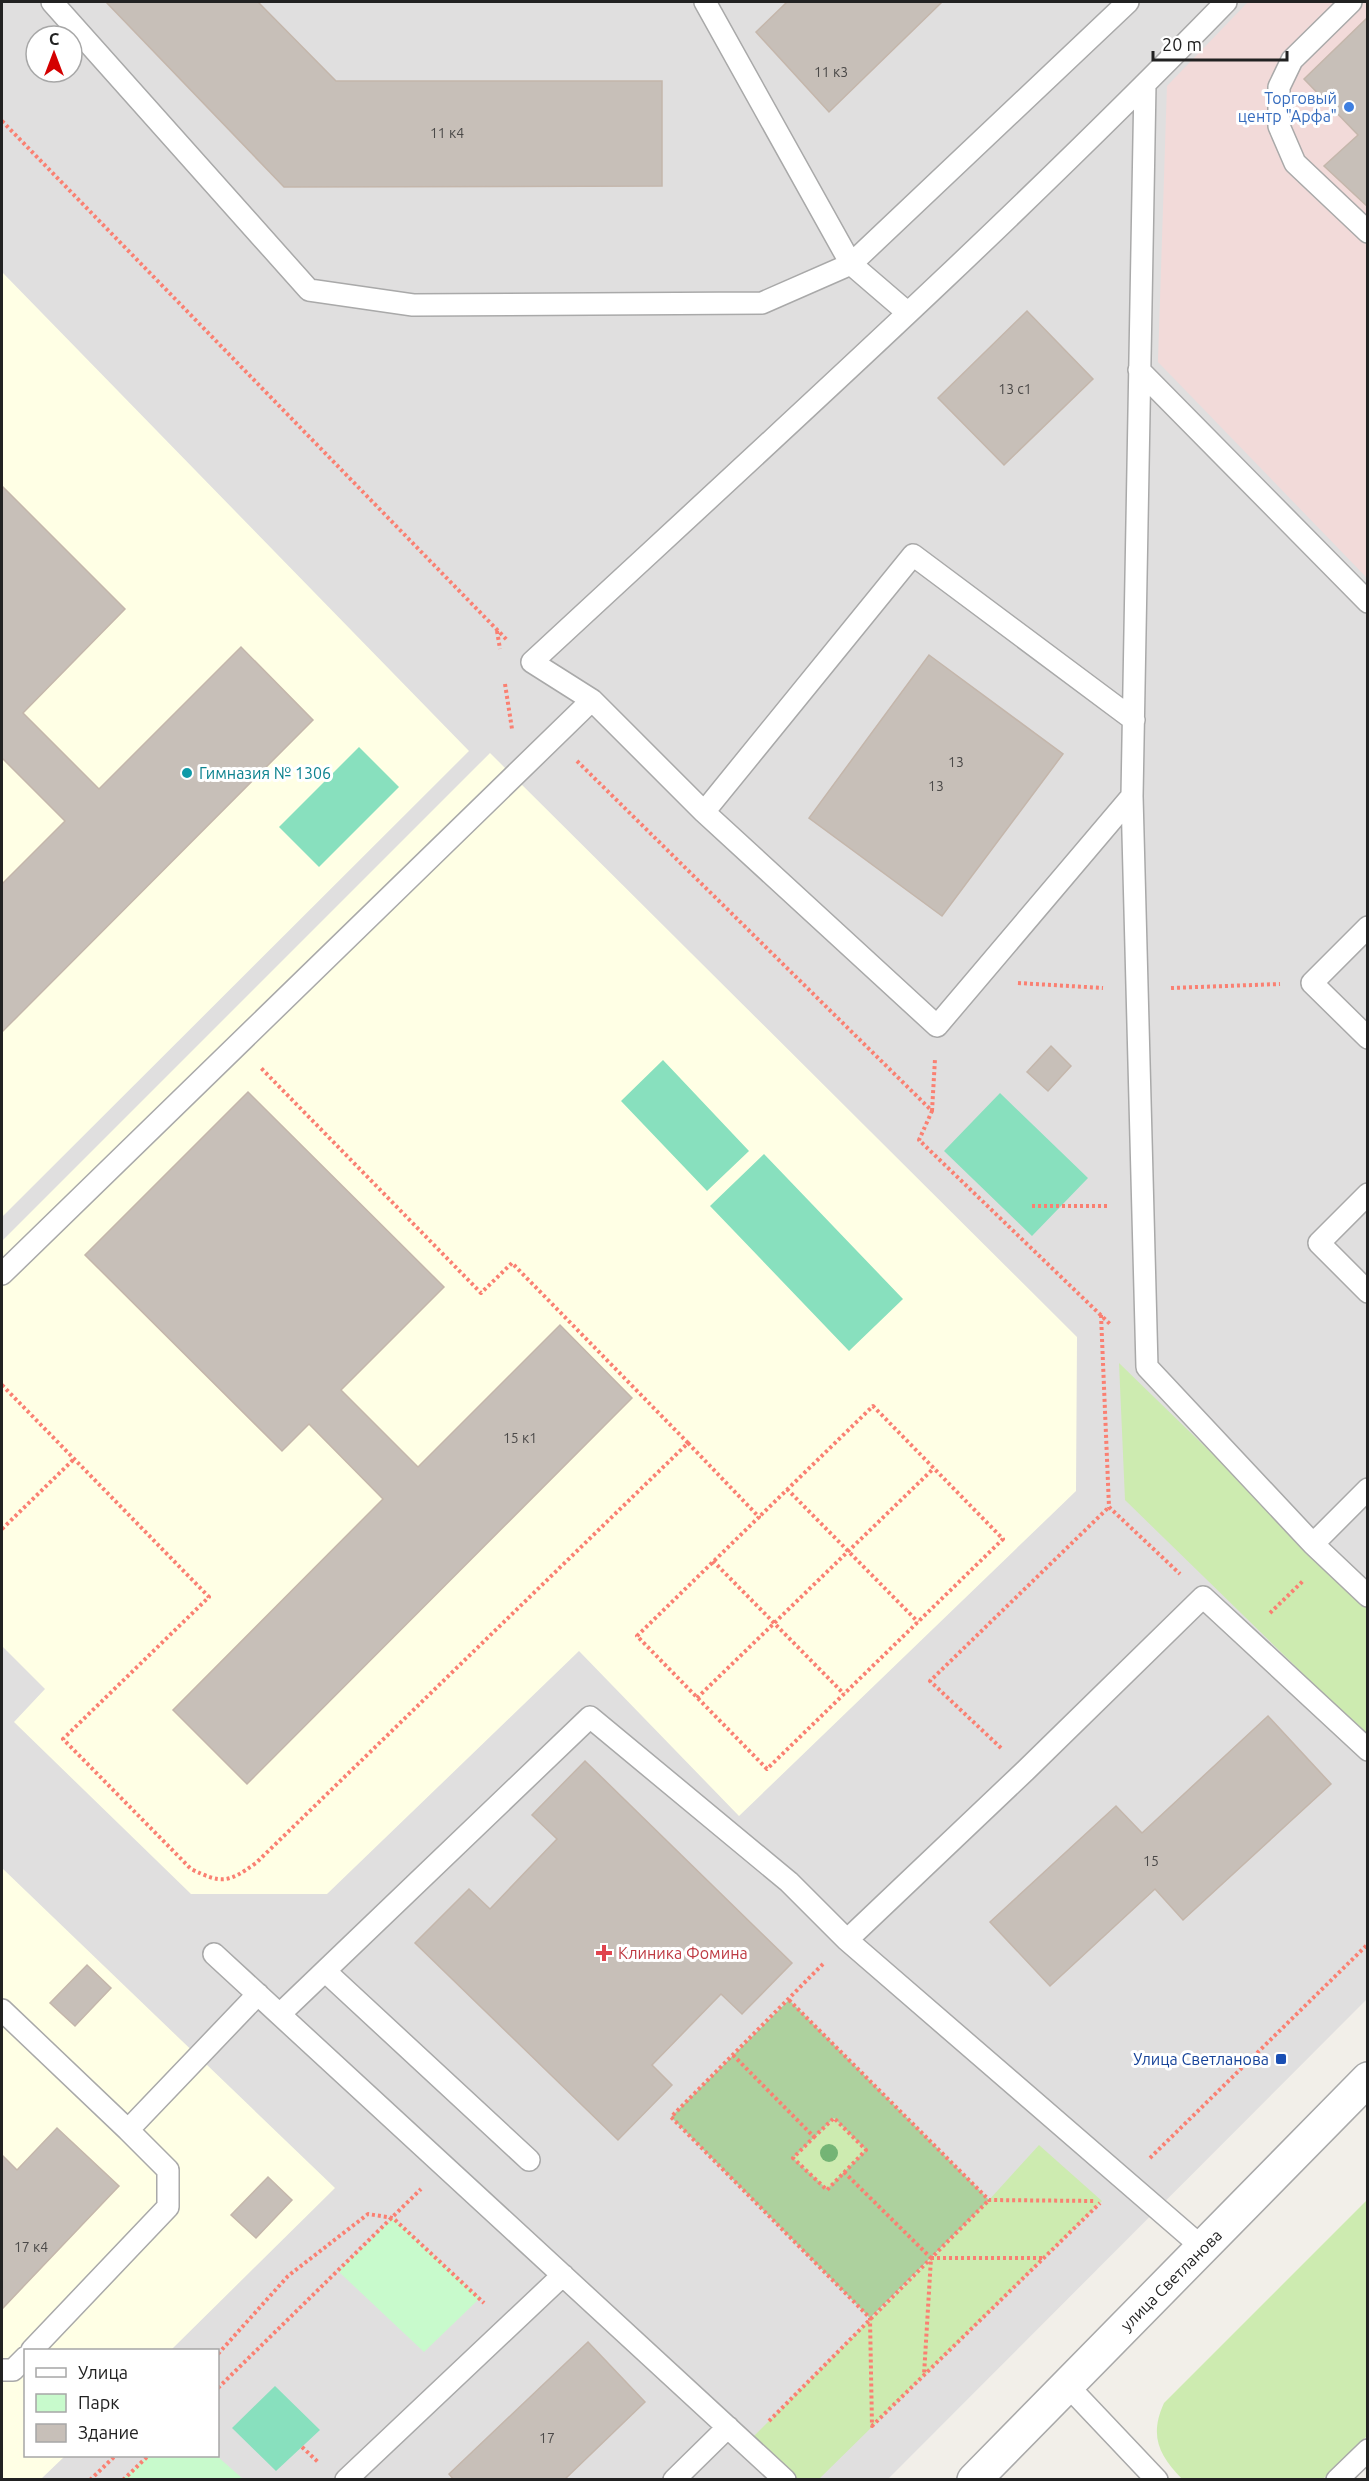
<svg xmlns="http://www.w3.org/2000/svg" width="1369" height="2481" font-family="Ubuntu,sans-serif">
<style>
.residential{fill:#e0dfdf;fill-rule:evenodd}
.commercial{fill:#f2dad9}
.education{fill:#ffffe5}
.grass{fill:#cdebb0}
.forest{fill:#add19e;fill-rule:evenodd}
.park{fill:#c8facc}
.pitch{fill:#88e0be}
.building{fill:#c7bfb8;stroke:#c4b6ab;stroke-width:1.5}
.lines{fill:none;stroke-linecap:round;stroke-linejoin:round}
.service-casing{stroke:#a9a9a9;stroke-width:24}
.tertiary-casing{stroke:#a9a9a9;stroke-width:36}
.path{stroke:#fa8072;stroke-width:4;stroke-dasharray:3 3;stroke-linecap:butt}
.service{stroke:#fff;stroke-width:21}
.tertiary{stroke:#fff;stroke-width:33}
.tree{fill:#74b475}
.shop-dot{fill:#3f7fe0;stroke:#fff;stroke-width:2}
.culture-dot{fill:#0f9aa8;stroke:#fff;stroke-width:2}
.health-dot{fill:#e0444e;stroke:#fff;stroke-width:2}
.transit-dot{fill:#1a4fb4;stroke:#fff;stroke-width:2}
.labels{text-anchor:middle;stroke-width:6;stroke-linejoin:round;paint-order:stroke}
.number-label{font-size:14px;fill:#4b4948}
.shop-label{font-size:16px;fill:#366cbe;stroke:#fff;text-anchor:end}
.culture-label{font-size:16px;fill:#0d838f;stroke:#fff;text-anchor:start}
.health-label{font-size:16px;fill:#be3a42;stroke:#fff;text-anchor:start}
.transit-label{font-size:16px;fill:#164399;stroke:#fff;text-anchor:end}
.street-label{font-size:16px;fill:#222;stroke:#fff}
</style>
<rect width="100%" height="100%" fill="#f2efe9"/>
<path class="residential" d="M2 2H1367V1999L888 2479 2 2480ZM36 36H72V72H36ZM26 2350H218V2456H26Z"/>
<path class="commercial" d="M1248 2H1367V578L1158 362 1167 86Z"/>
<path class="education" d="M2 272 469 751 2 1217Z
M490 753 1077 1337 1076 1491 739 1816 579 1651 327 1894H191L14 1722 45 1689 2 1646V1241Z
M2 1868 335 2188 171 2350H26V2456H65L41 2479H2Z"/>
<path class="grass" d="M1119 1363 1367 1604V1736L1125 1500Z
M834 2118 866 2150 827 2190 793 2158Z
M1039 2145 1102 2201 819 2479H785L746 2444 989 2200Z
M1367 2200V2436L1323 2479H1182C1159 2455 1149 2436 1164 2403Z"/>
<path class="forest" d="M789 2000 989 2200 870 2318 671 2117ZM834 2118 866 2150 827 2189 793 2158Z"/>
<path class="park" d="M393 2218 480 2298 424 2352 338 2271Z
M148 2456H217L243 2479H123Z"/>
<path class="pitch" d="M359 747 399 787 319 867 279 827Z
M663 1060 749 1151 707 1191 621 1101Z
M1000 1093 1088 1178 1032 1236 944 1151Z
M764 1154 903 1299 849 1351 710 1206Z
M275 2386 320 2430 276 2471 232 2428Z"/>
<path class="building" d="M106 2H258L336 81H662V186L284 187Z
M787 2H942L829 112 756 32Z
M1368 17V207L1324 166 1358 135 1304 79Z
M1027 311 1093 379 1004 465 938 398Z
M2 486 125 609 23 713 99 789 241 647 313 720 2 1032V884L65 821 2 758Z
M929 655 1063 754 942 916 809 818Z
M1051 1046 1071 1066 1048 1091 1027 1072Z
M248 1092 444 1287 341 1390 418 1467 560 1325 632 1398 247 1784 173 1710 383 1499 309 1424 282 1451 85 1255Z
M1268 1716 1331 1784 1183 1920 1155 1889 1050 1986 990 1922 1116 1806 1142 1833Z
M585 1761 792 1963 742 2014 721 1994 652 2065 672 2085 618 2140 415 1943 469 1889 490 1909 557 1839 532 1815Z
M87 1965 111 1988 75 2026 50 2003Z
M57 2128 119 2186 2 2309V2155L17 2170Z
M268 2177 292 2200 256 2238 231 2215Z
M588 2342 645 2402 564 2480H454L449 2474Z"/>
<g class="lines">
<g class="service-casing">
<path id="service" d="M52 2 309 290 413 305 762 303 851 264 1128 2
M705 2 851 264 908 313
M1351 2 1292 60 1279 87V126L1295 163 1368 232
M1145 84 1132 796 1147 1367 1313 1544 1368 1596
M1139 370 1368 602
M1132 796 937 1026 704 812 913 555 1134 720
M704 812 592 700 532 662C766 445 1003 231 1226 2
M1368 927 1312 983 1368 1038
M1368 1194 1319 1243 1368 1292
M2 1274 592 700
M1313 1544 1368 1489
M847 1940 1025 1771 1203 1597 1368 1750
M214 1954 785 2480
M325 1971 529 2160
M2 2010 128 2130 258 1994
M280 2014 590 1717 789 1882 847 1940 1203 2248
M32 2350 168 2207V2170L128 2130
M2 2370H13L26 2357
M1067 2385 1157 2480
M346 2480 563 2275
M674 2480 728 2427
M1337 2480 1368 2450"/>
</g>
<g class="tertiary-casing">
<path id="tertiary" d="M974 2480 1368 2079"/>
</g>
<path class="path" d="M2 121 507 640
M497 631 500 649
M505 684 512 729
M577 761 932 1111 919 1140 1111 1325
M1018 983 1103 988
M1171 988 1280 984
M932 1111 935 1059
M1032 1206H1109
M1101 1315 1109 1507 1180 1574
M2 1385 209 1597 63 1739 191 1869C222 1884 228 1883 256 1863L688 1443 512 1263 481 1293 261 1068
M688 1443 759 1517 637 1636 767 1769 1003 1539 873 1406 759 1517
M787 1489 918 1622
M2 1529 74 1459
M713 1561 844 1694
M1270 1613 1303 1581
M697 1698 934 1468
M1001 1748 930 1681 1109 1507
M823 1964 671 2117 870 2318 872 2426 1100 2203
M789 2000 989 2200 1096 2201
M733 2055 814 2137 793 2158 827 2190 866 2150 834 2118 814 2137
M1150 2158 1368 1944
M844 2172 931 2258 924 2375
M931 2258H1044
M218 2354 288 2276 368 2214 393 2218 484 2303
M218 2388 421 2189
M769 2421 989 2200
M302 2447 318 2462
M90 2480 115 2456
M123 2480 148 2456"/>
<use href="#service" class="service"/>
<use href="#tertiary" class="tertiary"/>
</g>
<circle class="tree" cx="829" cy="2153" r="9"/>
<circle class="shop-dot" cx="1349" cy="107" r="6"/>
<circle class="culture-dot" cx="187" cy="773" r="6"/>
<path class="health-dot" d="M601 1944h6v6h6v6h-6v6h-6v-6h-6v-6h6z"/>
<rect class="transit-dot" x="1275" y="2053" width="12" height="12" rx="3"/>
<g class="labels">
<g class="number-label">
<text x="831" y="77">11 к3</text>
<text x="447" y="138">11 к4</text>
<text x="1015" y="394">13 с1</text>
<text x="956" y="767">13</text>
<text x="936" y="791">13</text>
<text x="520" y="1443">15 к1</text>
<text x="1151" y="1866">15</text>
<text x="31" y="2252">17 к4</text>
<text x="547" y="2443">17</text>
</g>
<g class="shop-label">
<text x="1337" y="104">Торговый<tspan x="1337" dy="18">центр "Арфа"</tspan></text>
</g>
<g class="culture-label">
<text x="199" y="779">Гимназия № 1306</text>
</g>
<g class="health-label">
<text x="618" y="1959">Клиника Фомина</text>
</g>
<g class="transit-label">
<text x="1269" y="2065">Улица Светланова</text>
</g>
<g class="street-label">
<text transform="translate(1171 2280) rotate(-45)" y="6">улица Светланова</text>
</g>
</g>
<rect width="1369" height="2481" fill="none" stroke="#222222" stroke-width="6"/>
<rect x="24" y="2349" width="195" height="108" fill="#ffffff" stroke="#a7a7a7" stroke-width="1.5"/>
<rect x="36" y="2368" width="30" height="9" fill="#ffffff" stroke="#a7a7a7" stroke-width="1.5"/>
<text x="78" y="2379" font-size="18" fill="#222222">Улица</text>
<rect x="36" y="2394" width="30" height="18" fill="#c8facc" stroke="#a7a7a7" stroke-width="1.5"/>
<text x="78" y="2409" font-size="18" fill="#222222">Парк</text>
<rect x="36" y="2424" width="30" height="18" fill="#c7bfb8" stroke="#a7a7a7" stroke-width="1.5"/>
<text x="78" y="2439" font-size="18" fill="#222222">Здание</text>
<g transform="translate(54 54)"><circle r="28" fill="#ffffff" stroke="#a7a7a7" stroke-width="1.5"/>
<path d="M0-4.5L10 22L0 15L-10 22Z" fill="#d40000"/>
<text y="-9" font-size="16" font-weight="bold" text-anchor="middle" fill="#222222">С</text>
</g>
<path d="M1153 51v9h134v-9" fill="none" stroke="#222222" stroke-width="3"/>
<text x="1162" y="51" font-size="18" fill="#222222" stroke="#ffffff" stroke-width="4.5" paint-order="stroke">20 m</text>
</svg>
